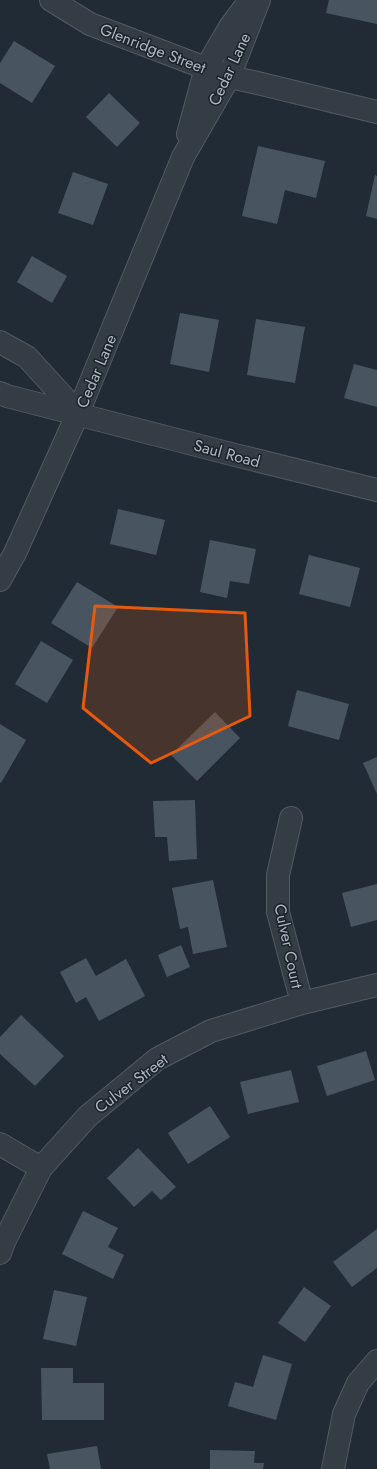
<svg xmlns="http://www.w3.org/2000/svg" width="377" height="1469" font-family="Jost,sans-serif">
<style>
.building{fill:#485561}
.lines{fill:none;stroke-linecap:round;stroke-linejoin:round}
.minor-casing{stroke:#515b64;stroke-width:24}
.tertiary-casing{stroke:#515b64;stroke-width:24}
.minor{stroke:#343d46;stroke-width:22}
.tertiary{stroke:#343d46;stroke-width:22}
.marked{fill:#e8590c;fill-opacity:0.2;stroke:#e8590c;stroke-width:3;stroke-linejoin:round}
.labels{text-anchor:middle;stroke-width:3;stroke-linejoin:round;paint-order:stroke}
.street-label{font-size:16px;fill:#aeb8c3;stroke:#19222a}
</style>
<rect width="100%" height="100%" fill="#202b35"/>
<path class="building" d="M329 0H377V24L326 13Z
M14 41 55 66 32 103 0 83V63Z
M109 93 140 123 117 147 86 117Z
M258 146 325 161 316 198 285 190 277 224 242 216Z
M73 172 108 184 93 225 58 213Z
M375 175 377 176V219L366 216Z
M32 256 67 276 52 303 17 282Z
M180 313 219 320 209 372 170 364Z
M256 319 305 327 295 383 247 375Z
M354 364 377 370V407L344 398Z
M118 509 165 520 156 555 110 544Z
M210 540 256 549 249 584 230 581 227 598 200 592Z
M309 555 360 568 350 607 299 594Z
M77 582 118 607 92 648 51 623Z
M41 641 73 660 47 703 15 684Z
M297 690 349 704 339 740 288 726Z
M215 712 240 738 197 781 171 755Z
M0 724 26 740 1 783 0 782Z
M377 757V794L363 763Z
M195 800 197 859 169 861 167 837H155L153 801Z
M213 880 227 947 193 954 188 927 180 929 172 888Z
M377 884V920L351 927 342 893Z
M181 945 190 967 167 977 158 955Z
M86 958 96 976 126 959 145 996 99 1021 86 997 76 1003 60 972Z
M21 1015 64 1056 35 1086 0 1054V1037Z
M366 1051 375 1080 327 1096 317 1066Z
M291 1070 299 1102 248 1114 240 1082Z
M210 1106 230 1137 188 1164 168 1133Z
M138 1148 176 1187 161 1200 152 1191 134 1207 107 1178Z
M83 1211 118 1228 108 1247 124 1255 113 1279 62 1254Z
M377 1229V1268L352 1287 333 1262Z
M304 1287 331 1306 305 1342 278 1323Z
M54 1290 87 1297 76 1346 43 1339Z
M263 1355 292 1364 276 1420 228 1406 235 1382 253 1387Z
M41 1368H73V1383H104V1420H42Z
M97 1446 101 1469H50L47 1454Z
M210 1450 255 1451 254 1463H264L263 1469H210Z"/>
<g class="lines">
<g class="minor-casing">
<path id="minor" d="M51 0 90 24 229 77 253 82 377 112
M0 342 27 357 78 413
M0 393 7 396 235 455 377 490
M291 818 278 875V912L302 1003
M0 1144 41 1168
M0 1253 4 1242 41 1168 88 1116 157 1059 211 1031 302 1003 377 985
M333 1469 344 1414 358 1383 377 1361"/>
</g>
<g class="tertiary-casing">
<path id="tertiary" d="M188 134 206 68 230 27 250 0
M0 580 15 553 78 413 183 157 229 77 259 0"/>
</g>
<use href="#minor" class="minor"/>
<use href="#tertiary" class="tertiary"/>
</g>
<path class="marked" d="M95 606 245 613 250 716 151 763 83 708Z"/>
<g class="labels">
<g class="street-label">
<text transform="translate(153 48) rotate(21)" y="6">Glenridge Street</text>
<text transform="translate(229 69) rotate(-65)" y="6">Cedar Lane</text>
<text transform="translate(96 371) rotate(-67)" y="6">Cedar Lane</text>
<text transform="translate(227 453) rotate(15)" y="6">Saul Road</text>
<text transform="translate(289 946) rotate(78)" y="6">Culver Court</text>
<text transform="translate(131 1083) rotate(-37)" y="6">Culver Street</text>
</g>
</g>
</svg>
